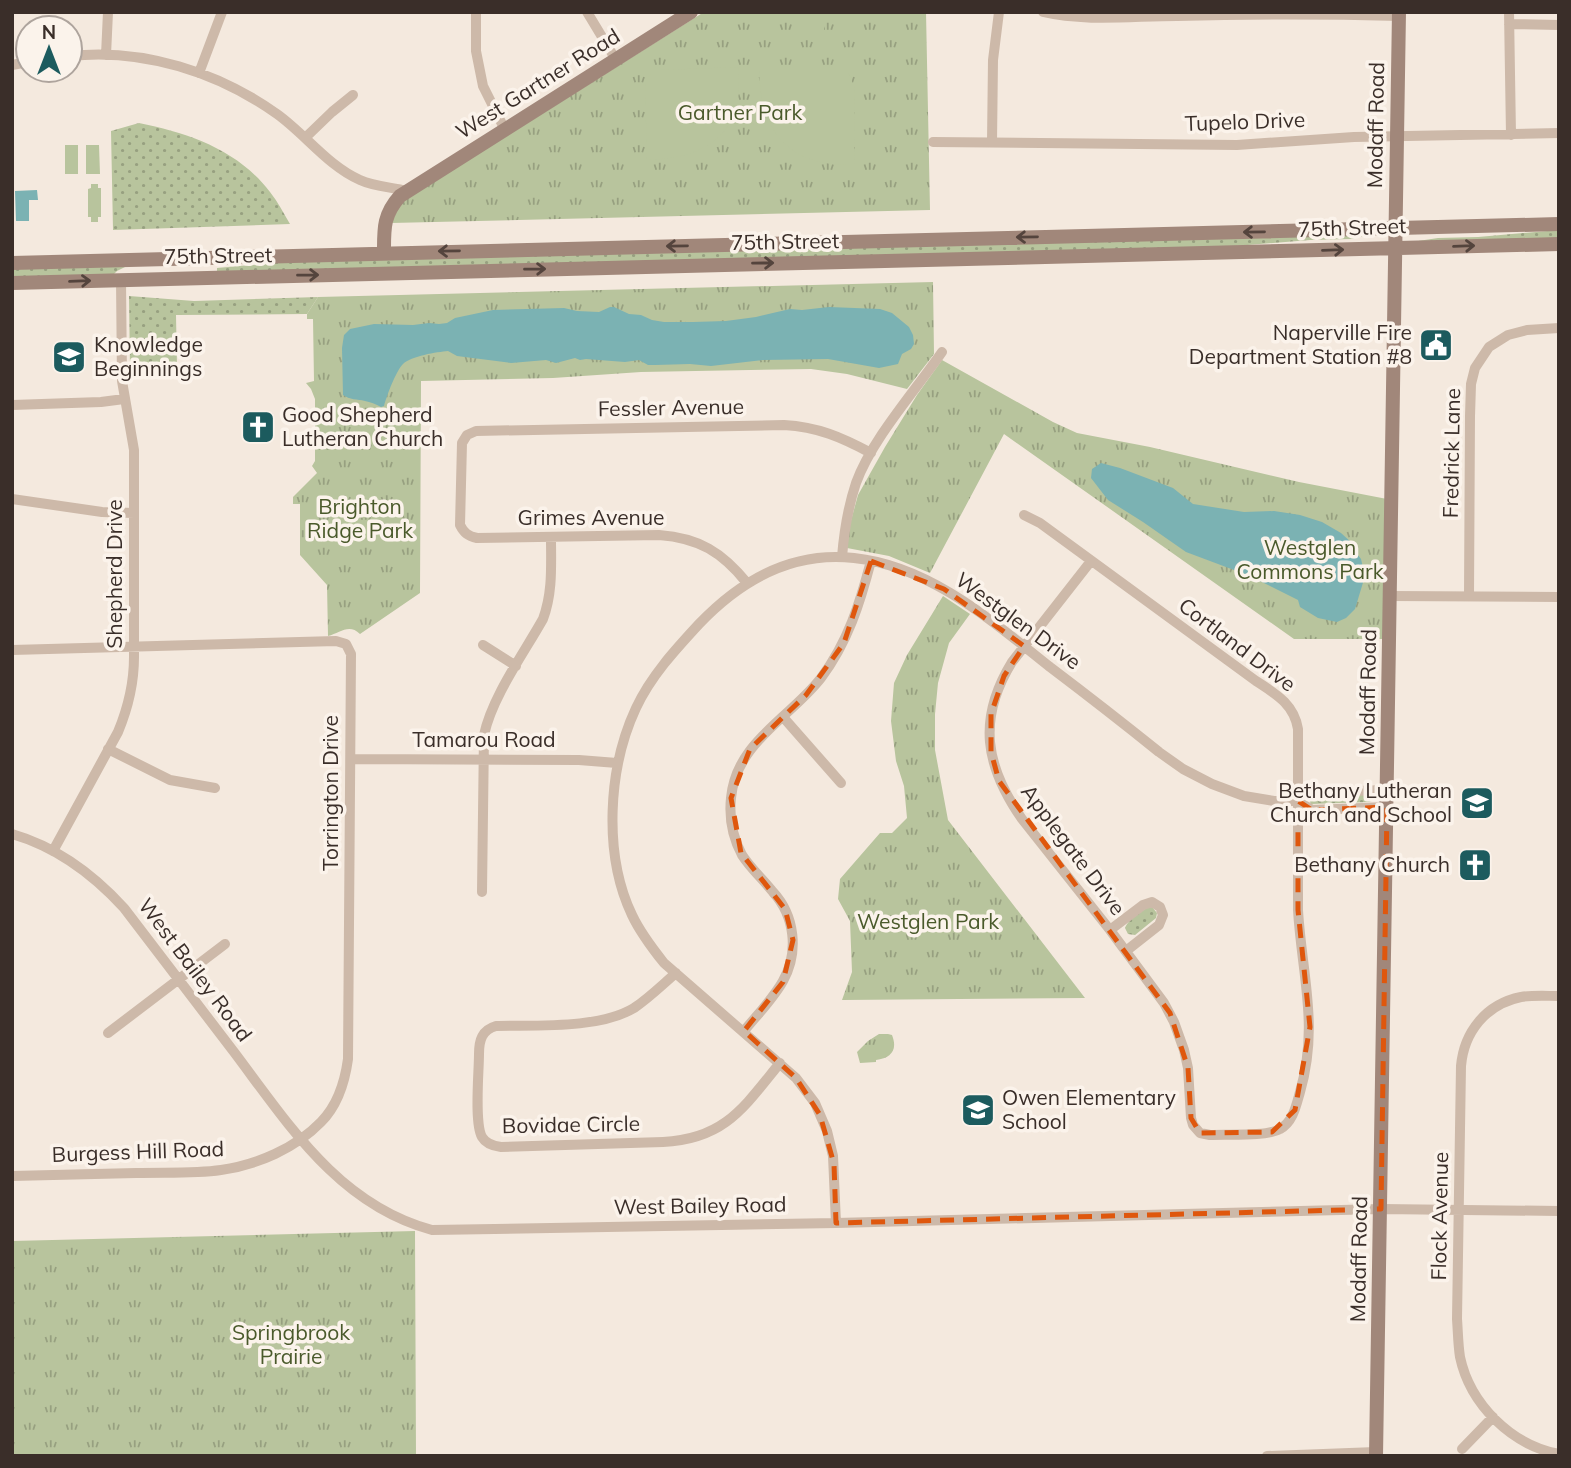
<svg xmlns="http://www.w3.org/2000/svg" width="1571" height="1468" font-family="Mulish,sans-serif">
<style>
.grass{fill:url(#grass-dots)}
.park{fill:url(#park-tufts)}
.pitch{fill:#b8c49d}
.water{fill:#7bb2b3}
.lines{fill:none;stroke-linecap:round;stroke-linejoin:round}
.street{stroke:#cdb9a9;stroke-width:10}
.secondary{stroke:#a1877a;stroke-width:14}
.oneway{stroke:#54443d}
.marked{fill:none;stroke:#df570d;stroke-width:5;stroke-dasharray:14 9;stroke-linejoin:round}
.labels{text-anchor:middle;stroke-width:7;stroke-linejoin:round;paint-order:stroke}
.street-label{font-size:21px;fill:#3a2e29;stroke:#fbf3eb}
.park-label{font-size:21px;fill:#4a5a2b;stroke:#fbf3eb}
.poi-label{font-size:21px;fill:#3a2e29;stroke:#fbf3eb;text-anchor:end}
</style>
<defs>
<pattern id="grass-dots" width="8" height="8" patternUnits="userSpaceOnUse" patternTransform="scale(1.75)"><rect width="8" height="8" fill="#b8c49d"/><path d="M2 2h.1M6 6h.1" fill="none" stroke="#97a080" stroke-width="1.8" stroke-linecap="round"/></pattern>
<pattern id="park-tufts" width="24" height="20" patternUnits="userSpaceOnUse" patternTransform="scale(1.75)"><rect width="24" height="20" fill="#b8c49d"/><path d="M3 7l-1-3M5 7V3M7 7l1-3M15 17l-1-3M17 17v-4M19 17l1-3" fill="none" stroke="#97a080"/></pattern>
</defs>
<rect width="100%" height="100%" fill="#f4e9de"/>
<path class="grass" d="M139 123C189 133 238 150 270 192 278 202 284 214 290 224L113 230 111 131Z
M1559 230V239L1418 241 1438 238 1478 237Z
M1370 235 1350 239 1310 240 1211 248 217 272V268L317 259Z
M125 264V267L117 271 113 275 12 278V268Z
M129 296 194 301 318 297 307 314 176 315 177 367 182 368 176 373C162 373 141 378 130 368Z
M1368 794 1373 798 1372 801 1369 802 1311 804 1309 800 1310 797Z
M1152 907 1157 913 1156 918 1135 935 1128 934 1125 928C1129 919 1142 908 1152 907Z"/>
<path class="park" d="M704 12H926L930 210 391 223 401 202Z
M933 282 934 354 907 389 847 374 811 369 641 372 553 378 421 381 420 593 360 634C349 623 340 633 328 636L327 585 300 555V504H293V497L317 473 312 466 315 461V399L311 389 306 383 314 381 313 319H307V314L318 297Z
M942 360 1053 422 1077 433 1150 447 1299 482 1387 499 1384 639H1294L1004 434 930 573 889 556 847 548 850 524 858 495 885 447 917 395Z
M943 596 970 614 949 643 938 683 935 714V750L948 820 1085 998 842 1000 852 972 850 921 838 899 840 879 880 833H892L907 818 904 786 896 761 891 721 894 683 907 655Z
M879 1034H888L892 1035C898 1050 891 1058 876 1060V1062L860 1063 857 1052 868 1041Z
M415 1231 416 1456H12V1241Z"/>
<path class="pitch" d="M803 12H824V39H803Z
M738 67C738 78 740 89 738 99 731 146 688 159 647 160L645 84H648V77L653 72H661V70Z
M759 71H839V73H848L852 78V85H855L854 165C789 167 761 133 759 71Z
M65 145H78V174H65Z
M86 145H99L100 174H86Z
M91 184H98V188H101V217H98V222H91V217H88V189L91 188Z"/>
<path class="water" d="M37 190 38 200H29V221H16L15 191Z
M610 307H614L629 314 641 315 652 320 664 322H693L726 321 756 317 790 309 802 310 829 307 880 309 892 313 909 327 913 335 914 344 911 349 902 354 898 364 879 368 828 359 763 360 711 366 690 364 655 365H648L639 360 625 362 586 359 580 360 575 358 556 363 546 360 511 363 457 356 448 351C437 352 411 356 403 364 396 371 387 395 384 406L381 407C376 404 370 402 365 401 357 399 350 400 343 395L342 348 344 335 350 329 374 324 413 325 429 323 439 324 447 323 455 318 493 310 564 308 577 311 599 312Z
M1101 463 1120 468 1173 488 1193 504 1244 512 1274 511 1300 515 1322 522 1341 533 1352 543 1354 550 1361 559 1365 576 1355 609 1346 618 1337 622 1318 618 1300 607 1298 600 1250 576 1186 552 1143 522 1108 500 1091 478 1092 469Z"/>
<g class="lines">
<path class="street" d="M476 12V51L483 86 505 130
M587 12 616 60
M1043 12C1085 22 1134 16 1177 16 1251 14 1325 14 1399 16
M1509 12 1511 135
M1509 24 1559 25
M106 55 108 12
M70 56C143 48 218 72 277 114 305 134 328 166 360 180 375 187 392 187 407 191
M12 65 28 62
M199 73 222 12
M305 138 332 112 353 95
M933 142 1237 145 1354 137 1559 133
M992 142 993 60 999 12
M12 405 101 402 124 399
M12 499 102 512 134 513
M1024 515 1040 523 1256 681C1276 694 1294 704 1298 729V910C1302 976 1319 1026 1300 1092 1296 1106 1293 1122 1280 1129 1266 1137 1227 1134 1210 1135L1200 1133 1193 1125 1191 1118 1188 1068 1184 1050 1174 1022 1164 1003 1110 930 1022 819C985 766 977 719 1012 662L1091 561
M842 557C844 532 848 507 856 483 872 439 915 391 942 352
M747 583C722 552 699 538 659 535L477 538C468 536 464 533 460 525L462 443 467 435 476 431 784 425C818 427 841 437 871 453
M1391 596 1559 597
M1469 596 1470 416 1471 384 1475 368 1489 347 1508 335 1527 330 1559 328
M483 645 516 666
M12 650 336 641 346 644 351 654 348 1059C345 1081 338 1105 321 1122 296 1148 257 1165 221 1170 193 1174 164 1172 136 1173 94 1174 53 1175 12 1176
M783 717 841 783
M108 749 170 780 215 788
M351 759 579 760 617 763
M1298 801 1312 810 1387 807
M12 834C57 847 93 874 124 908 161 956 197 1004 234 1052 289 1125 339 1205 432 1230L836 1223 1381 1209 1559 1211
M53 851 118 732C128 708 134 684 134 657V450L122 381 121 280
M482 892 484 735C492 697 524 653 543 619 553 592 551 565 551 537
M1110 930 1143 905 1152 902 1160 907 1163 915 1159 925 1126 951
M676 973C662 985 649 998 634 1008 599 1029 537 1025 496 1026 482 1030 479 1040 479 1054 479 1072 474 1123 482 1137 486 1144 493 1146 501 1147L663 1142C725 1139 744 1107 780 1063
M1559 996C1546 996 1533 995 1521 997 1486 1004 1464 1032 1461 1066L1457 1319C1458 1332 1458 1344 1460 1357 1470 1404 1511 1445 1559 1454
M744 1031C757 1015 773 999 783 981 799 952 795 916 773 892 763 879 751 869 742 855 733 838 729 817 731 798 736 742 790 718 821 678 848 642 860 603 871 561
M108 1033 225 944
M836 1223 833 1156 827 1131 815 1103 796 1078 664 963C652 948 640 932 632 915 603 854 608 768 636 708 651 676 675 650 699 624 740 581 792 551 854 558 930 566 992 621 1050 667 1087 695 1123 723 1159 752L1183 769 1212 784 1244 796 1274 801H1298L1313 792 1388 790
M1462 1449 1493 1417
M1267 1456 1376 1452"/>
<path class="secondary" d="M384 253C384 229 383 215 400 196L691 12
M12 263 1559 224
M12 283 1559 244
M1376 1456 1399 12"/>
</g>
<defs><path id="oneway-shaft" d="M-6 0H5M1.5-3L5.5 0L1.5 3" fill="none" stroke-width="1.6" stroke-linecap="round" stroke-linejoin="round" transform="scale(1.75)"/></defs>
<g class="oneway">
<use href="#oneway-shaft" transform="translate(1254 232) rotate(179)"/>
<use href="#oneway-shaft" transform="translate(1027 237) rotate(179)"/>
<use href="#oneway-shaft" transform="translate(677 246) rotate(179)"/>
<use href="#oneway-shaft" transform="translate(1464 246) rotate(-2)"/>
<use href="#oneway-shaft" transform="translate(1333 250) rotate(-2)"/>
<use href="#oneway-shaft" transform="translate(449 251) rotate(179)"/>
<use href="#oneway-shaft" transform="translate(763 263) rotate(-1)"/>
<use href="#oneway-shaft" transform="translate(535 269) rotate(-1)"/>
<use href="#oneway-shaft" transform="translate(308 275) rotate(-1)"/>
<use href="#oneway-shaft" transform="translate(80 281) rotate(-2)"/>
</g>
<path class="marked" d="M871 561 944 589 1024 646 1004 676 991 714V752L999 781 1170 1013 1188 1068 1191 1118 1200 1133 1272 1132 1295 1110 1310 1027 1298 910V801L1312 810 1387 807 1381 1209 836 1223 834 1164 820 1115 796 1078 744 1031 783 982 793 940 785 909 741 853 731 798 750 749 806 695 844 643Z"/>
<defs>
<g id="civic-square" transform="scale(1.75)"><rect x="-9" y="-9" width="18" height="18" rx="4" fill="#1c5b5e" stroke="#fbf3eb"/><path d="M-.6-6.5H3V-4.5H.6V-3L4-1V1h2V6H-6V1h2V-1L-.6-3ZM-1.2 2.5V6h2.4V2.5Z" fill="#fff"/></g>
<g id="school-square" transform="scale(1.75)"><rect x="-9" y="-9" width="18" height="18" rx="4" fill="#1c5b5e" stroke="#fbf3eb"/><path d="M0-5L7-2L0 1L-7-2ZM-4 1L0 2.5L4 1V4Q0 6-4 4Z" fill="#fff"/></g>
<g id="church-square" transform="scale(1.75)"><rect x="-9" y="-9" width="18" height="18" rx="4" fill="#1c5b5e" stroke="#fbf3eb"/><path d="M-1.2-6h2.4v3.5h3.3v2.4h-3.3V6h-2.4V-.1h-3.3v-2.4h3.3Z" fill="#fff"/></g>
</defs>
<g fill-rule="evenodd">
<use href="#civic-square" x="1436" y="345"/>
<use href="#school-square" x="69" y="357"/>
<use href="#church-square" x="258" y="427"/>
<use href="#school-square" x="1477" y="803"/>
<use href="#church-square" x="1475" y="865"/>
<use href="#school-square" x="978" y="1110"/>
</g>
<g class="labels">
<g class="street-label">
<text transform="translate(538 84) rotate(-32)" y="7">West Gartner Road</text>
<text transform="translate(1245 122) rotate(-2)" y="7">Tupelo Drive</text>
<text transform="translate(1376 125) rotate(-89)" y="7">Modaff Road</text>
<text transform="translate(1352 228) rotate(-2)" y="7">75th Street</text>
<text transform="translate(785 242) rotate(-1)" y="7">75th Street</text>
<text transform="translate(218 256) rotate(-1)" y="7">75th Street</text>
<text transform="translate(671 408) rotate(-1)" y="7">Fessler Avenue</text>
<text transform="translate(1452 453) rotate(-89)" y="7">Fredrick Lane</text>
<text x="591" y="525">Grimes Avenue</text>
<text transform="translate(115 574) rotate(-90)" y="7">Shepherd Drive</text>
<text transform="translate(1018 621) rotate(36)" y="7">Westglen Drive</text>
<text transform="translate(1237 645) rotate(37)" y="7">Cortland Drive</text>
<text transform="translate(1368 692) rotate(-89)" y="7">Modaff Road</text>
<text x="484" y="747">Tamarou Road</text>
<text transform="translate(331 793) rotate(-90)" y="7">Torrington Drive</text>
<text transform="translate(1073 850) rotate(53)" y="7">Applegate Drive</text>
<text transform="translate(195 970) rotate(53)" y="7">West Bailey Road</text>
<text transform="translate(571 1125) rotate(-1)" y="7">Bovidae Circle</text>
<text transform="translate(138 1152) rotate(-2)" y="7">Burgess Hill Road</text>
<text transform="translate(700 1206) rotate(-1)" y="7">West Bailey Road</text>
<text transform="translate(1440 1216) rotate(-89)" y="7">Flock Avenue</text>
<text transform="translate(1359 1259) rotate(-89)" y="7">Modaff Road</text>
</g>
<g class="park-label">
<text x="740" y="120">Gartner Park</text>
<text x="360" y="514">Brighton<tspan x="360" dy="24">Ridge Park</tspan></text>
<text x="1310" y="555">Westglen<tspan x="1310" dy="24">Commons Park</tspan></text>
<text x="928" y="929">Westglen Park</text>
<text x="291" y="1340">Springbrook<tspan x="291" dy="24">Prairie</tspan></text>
</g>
<g class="poi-label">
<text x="1412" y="340">Naperville Fire<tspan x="1412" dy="24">Department Station #8</tspan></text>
<text x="94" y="352" text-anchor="start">Knowledge<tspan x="94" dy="24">Beginnings</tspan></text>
<text x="282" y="422" text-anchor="start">Good Shepherd<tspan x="282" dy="24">Lutheran Church</tspan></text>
<text x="1452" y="798">Bethany Lutheran<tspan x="1452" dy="24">Church and School</tspan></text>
<text x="1450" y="872">Bethany Church</text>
<text x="1002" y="1105" text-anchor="start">Owen Elementary<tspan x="1002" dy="24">School</tspan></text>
</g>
</g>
<rect width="1571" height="1468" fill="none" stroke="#3a2e29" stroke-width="28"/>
<g transform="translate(49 49)"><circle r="33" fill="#fbf3eb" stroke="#aea49d" stroke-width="2"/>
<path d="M0-5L12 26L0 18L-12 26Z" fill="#1c5b5e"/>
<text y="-10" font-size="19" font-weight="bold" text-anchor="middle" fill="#3a2e29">N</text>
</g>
</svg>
